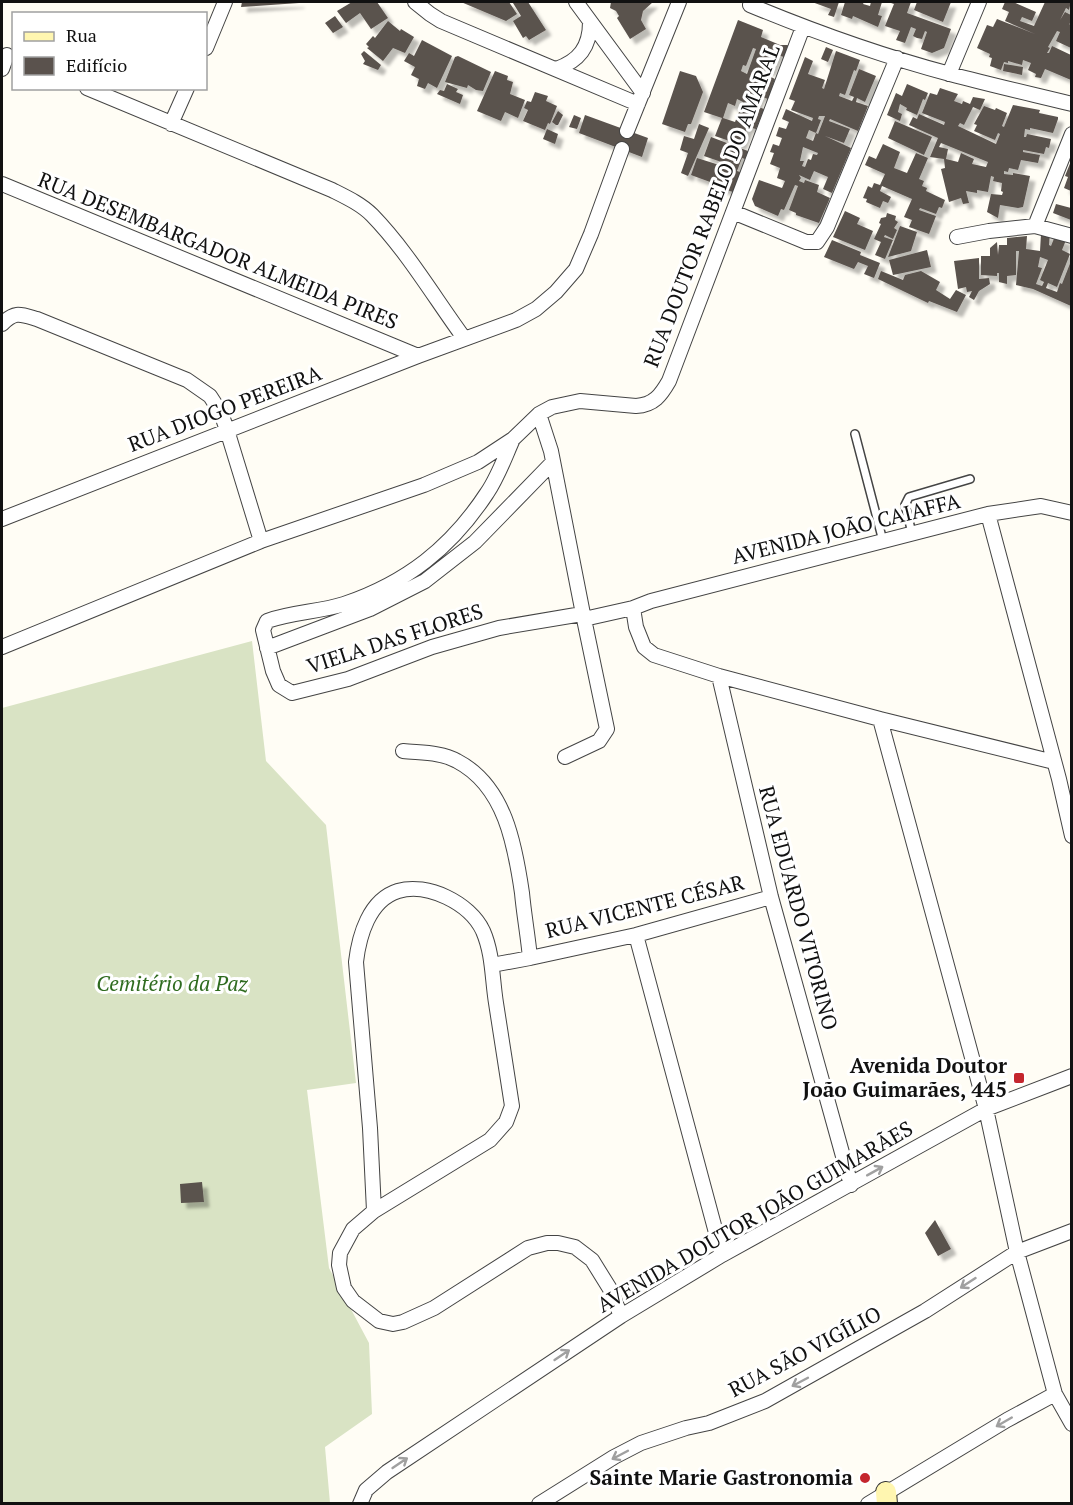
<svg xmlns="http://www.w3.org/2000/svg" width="1073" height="1505" font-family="'PT Serif',serif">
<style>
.cemetery{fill:#d9e3c4}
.building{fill:#5a524d;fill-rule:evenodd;filter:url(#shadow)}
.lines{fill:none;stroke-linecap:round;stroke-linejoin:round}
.service-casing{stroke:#444;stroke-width:10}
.minor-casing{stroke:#444;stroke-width:16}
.secondary-casing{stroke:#333;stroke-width:22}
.service{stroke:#fff;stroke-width:7}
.minor{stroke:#fff;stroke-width:14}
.secondary{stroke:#fff6b0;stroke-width:20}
.oneway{stroke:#a0a0a0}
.poi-dot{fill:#c4262e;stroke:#fff;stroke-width:2}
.labels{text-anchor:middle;stroke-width:6;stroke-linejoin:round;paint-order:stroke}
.street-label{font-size:21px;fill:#111;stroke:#fff}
.park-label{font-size:21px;font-style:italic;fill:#2f6b1f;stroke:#fff}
.poi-label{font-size:21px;font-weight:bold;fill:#111;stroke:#fff;text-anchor:end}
</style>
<defs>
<filter id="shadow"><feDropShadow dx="5.5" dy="5.5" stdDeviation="1.5" flood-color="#0004"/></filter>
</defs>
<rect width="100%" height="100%" fill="#fffdf5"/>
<path class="cemetery" d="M252 641 266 761 326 825 356 1083 307 1090 329 1268 369 1343 372 1414 325 1447 330 1503 2 1504V708Z"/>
<path class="building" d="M242 2H299V3L241 7Z
M352 2H377L388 18 371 29 360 13 346 23 337 11Z
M461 2H509L517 14 506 21Z
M515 2H528L546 30 529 40 526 36 523 38 513 21 521 16 513 3Z
M611 2H653L643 11 641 20 646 29 630 39 617 18 619 16 616 11 610 8Z
M812 2H839L834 17 828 15 831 9Z
M845 2H864L863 4 870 6 871 2H882L878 15 882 16 878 27 853 16 852 19 841 15Z
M888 2H911L907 13 951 29 944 48 932 53 921 49 927 32 925 31 922 39 917 38 913 36 916 29 911 27 905 43 896 40 900 31 885 26 894 4Z
M917 2H951L943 22 914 10Z
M1005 2H1013L1036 12 1032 21 1022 17 1020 21 1034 26 1045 2H1071L1069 10 1066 8 1060 20 1065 12 1071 15V23L1069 24 1071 25V48L1056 41 1060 32 1057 31 1048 47 1050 48 1047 53H1049L1052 46 1071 55V80L1045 69 1041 78 1035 77 1036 74 1028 70 1031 63 1023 60 1022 65 1008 61V63L1004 62 1001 70 990 66 992 58 989 57 990 54 977 48 987 25 993 27 997 19 1035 34 1005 21 1009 12 1002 9Z
M335 16 343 27 333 33 325 23Z
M738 20 763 30 761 37 780 45H788L784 57 777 55 770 71 763 69 761 72 775 79 768 99 760 96 756 106 764 109 756 129 748 127 741 145 715 136 722 118 704 112ZM753 48 756 49 747 74 741 71 743 65 746 66ZM737 99 743 102 735 122 723 118 728 103 735 106Z
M388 21 400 31 401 29 414 37 405 53 393 48 383 61 367 48 369 47 366 44 373 36 375 38Z
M422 40 452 56 437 88 428 83 425 89 417 86 419 79 411 75 415 67 404 61 409 53 414 56Z
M826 47 833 50 828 62 821 59Z
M364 51 381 65 378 70 363 64 365 61 361 54Z
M836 51 860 60 856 71 854 70 845 95 840 93 839 96 852 101 854 97 849 95 859 69 876 76 865 102 857 98 856 102 868 106 858 131 830 119 829 121 850 129 844 143 825 136 851 148 832 193 823 189 828 177 814 171 810 180 799 175 801 178 799 181 804 183 805 180 819 185 817 192 830 198 819 223 796 215V213L789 210 798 186 795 185 784 210 781 209 778 216 755 206 752 199 759 180 782 188 785 181 777 178 780 168 770 164 774 153 770 152 773 144 779 146 782 138 776 136 779 127 786 129 789 122 782 119 786 109 812 121 813 118 791 110 795 101 789 99 805 57 813 61 808 74 825 80 822 88 824 89ZM819 116H825L818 134 816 133 813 141 806 138 809 130 816 133 821 120 818 119ZM803 147 818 153 817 155 813 154 811 160 808 159 805 167 802 166 804 161H800Z
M458 56 491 72 483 91 476 90 468 85 467 88 445 82 455 57Z
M1004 64 1023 67 1022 75 1003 71Z
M495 71 508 76 507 80 513 82 510 94 525 100 518 118 505 112 501 121 477 111Z
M680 71 696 76 703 92 691 124H688L685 132 662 124Z
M447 84 458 89 456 92 463 95 460 104 437 94 440 90 444 91Z
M907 84 928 93 925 100 923 99 917 115 906 110 907 108 900 104 898 112 902 114 900 121 887 115 896 93 902 96Z
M940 88 958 94 954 101 962 104 963 101 970 104 973 97 985 99 980 110 973 107 964 125 960 123 958 126 996 144 1000 134 998 133 995 140 974 131 977 125 974 124 984 106 995 110 996 108 1007 113 1002 126 1004 127 1013 105 1040 110 1039 113 1058 117V119L1053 133 1030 128V130L1025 129 1024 137H1026L1027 134 1051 139 1049 148 1046 147 1044 154 1023 150V152L1040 155 1038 163 1021 160 1018 170 1009 168 1008 172 1004 171V174L1013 175V173L1030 176 1023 207 1018 208 1000 205 998 218 987 212 991 194 1002 195 1003 192 1001 191 1002 183 993 181 994 177 991 176 988 192 977 190V193L966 191 969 203 963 204 961 198 949 202 941 169 945 168 944 159 930 157 938 138 909 125 913 117 917 119 919 114 944 125 945 122 922 113 930 93 937 95ZM941 143 988 162 986 167 972 164 974 159 961 153 958 162 946 159 948 149 939 147Z
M535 92 548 96 546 101 557 106 550 124 548 123 545 130 523 121 528 110 524 108 527 101 531 102Z
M558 111 563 115 558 125H556L552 122Z
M574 115 581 118 577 129 569 127Z
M585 115 648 138 642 157 579 133Z
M895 121 932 137 924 155 888 138Z
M699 124 709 128 688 176 681 173 688 153 680 150 684 136 694 139Z
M547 129 558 134 555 144 543 139Z
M711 137 748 151 745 159 742 158 737 171 740 172 733 192 720 188 721 186 691 175 697 158 732 169 733 166 704 156Z
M883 144 900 152 894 168 907 173 916 153 928 158 919 179 924 181 922 186 927 188 926 191 945 200 942 208 939 207 936 214 920 208 919 210 936 216 929 234 909 227 912 220 904 217 912 199 882 186 880 191 891 197 888 203 883 201 880 208 866 202 867 199 863 198 868 186 872 188 874 183 880 185 885 174 865 165 869 156 876 159Z
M1071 161V191L1064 188 1068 177 1065 176Z
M1056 204 1071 208V220L1053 213Z
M845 211 860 218 857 224 873 231 865 250 833 237Z
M887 213 896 216 895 220 898 222 894 228 897 230 893 239 885 235 884 237 893 240 885 259 875 255 881 242 874 239 881 224 879 223 881 218 886 217Z
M900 226 917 232 911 251 888 257Z
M1050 233 1049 245 1051 246 1055 236 1066 240 1062 250 1070 254 1057 287 1048 283 1046 288 1057 292 1060 283 1062 284 1071 261V306L1033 289 1016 285 1019 251H1016V275L1007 276V284L999 282V273H997V276L981 275V256H990V248L997 242 998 255 999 245H1007V238L1027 236 1026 249 1040 251 1041 234ZM1040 257 1048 260 1040 280 1044 282 1042 286 1036 284 1042 268 1038 267Z
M832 240 861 252 860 255 880 263 874 278 864 274 868 266 858 262 854 269 824 257Z
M927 250 931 267 893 275 889 260Z
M979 258V279L989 278 990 284 979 291 974 300 969 297 972 291 967 292 966 287 958 289 954 261Z
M881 271 903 280 905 275 921 271 940 282 936 290 950 299 956 290 966 295 957 312 929 301 928 303 878 279Z
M202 1182 204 1202 181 1203 180 1184Z
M935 1220 951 1249 938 1256 925 1233Z"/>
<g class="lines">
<g class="service-casing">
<path id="service" d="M855 434 883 541
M912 533 905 505 909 497 970 479"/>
</g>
<g class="minor-casing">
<path id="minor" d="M415 2 430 14 441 21 638 104
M576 2 643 93
M750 5C815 32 882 56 950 74 991 85 1031 94 1072 104
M206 48 225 2
M2 69 7 55
M556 69C579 61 590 47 590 22
M949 74 979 2
M87 88 332 190C346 197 361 204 372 215 407 251 434 297 464 338
M171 124 187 88
M627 131 679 2
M2 184 418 356
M733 212 806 242H817L827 227 897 58
M1035 226 1072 134
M957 237 989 231 1035 226 1072 236
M2 324C15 311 20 314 37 319L187 380 210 396 221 413 227 430 261 541
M539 414 551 451 584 619 633 608 651 601 988 514 1041 506 1072 513
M513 439C505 457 498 477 487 493 451 548 406 583 344 604 319 612 292 612 267 621L263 630 273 671 279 685 292 693 348 679 432 647 499 628 582 614
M988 514 1059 779 1072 836
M2 519 418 356 516 320 536 309 556 292 576 269 591 234 622 149
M633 608 636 627 644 647 654 655 719 676 880 719 986 1109 1017 1252 1055 1394 1072 1424
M2 647 261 541 424 485 478 462 513 439 539 414 552 407 580 401 636 406C654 405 661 395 669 381L803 27
M267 648 370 609 425 581 475 542 553 462
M719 676 771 897 851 1185
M880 719 1054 762
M403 751C421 753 441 752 457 761 505 786 515 845 522 893 524 915 528 936 530 958L492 965
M565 757 599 741 607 729 584 619
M636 935 722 1255
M530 958 636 935 771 897
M374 1211 370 1128 356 962C359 936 369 900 398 891 427 882 470 903 483 931 493 954 492 978 496 1003 501 1037 507 1072 512 1106L506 1122 490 1140 374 1211 353 1229 340 1253 339 1265 344 1288 353 1301 379 1321 393 1324 403 1322 434 1308 528 1248 547 1243H558L575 1247 592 1260 610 1289 621 1316
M360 1504 366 1490 387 1472 621 1316 722 1255 986 1109 1072 1076
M539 1504 614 1457 641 1443 686 1428 709 1423 765 1401 925 1311 1017 1252 1072 1231
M868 1504 1007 1420 1055 1394"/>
</g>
<g class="secondary-casing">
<path id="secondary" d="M886 1492 887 1504"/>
</g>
<use href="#service" class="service"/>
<use href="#minor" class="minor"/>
<use href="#secondary" class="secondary"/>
</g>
<defs><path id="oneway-shaft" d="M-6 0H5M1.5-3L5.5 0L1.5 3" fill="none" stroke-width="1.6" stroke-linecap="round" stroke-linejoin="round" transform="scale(1.5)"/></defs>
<g class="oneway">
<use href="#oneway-shaft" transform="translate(875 1171) rotate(-29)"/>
<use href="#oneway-shaft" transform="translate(968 1283) rotate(147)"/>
<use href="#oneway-shaft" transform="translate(562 1355) rotate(-34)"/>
<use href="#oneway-shaft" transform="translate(800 1382) rotate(152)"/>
<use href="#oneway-shaft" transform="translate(1004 1422) rotate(150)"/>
<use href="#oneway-shaft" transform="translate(620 1455) rotate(152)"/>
<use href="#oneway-shaft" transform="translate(400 1463) rotate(-34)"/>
</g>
<g class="poi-dot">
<rect x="1013" y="1072" width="12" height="12" rx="3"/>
<circle cx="865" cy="1478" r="6"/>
</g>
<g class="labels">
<g class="street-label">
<text transform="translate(712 206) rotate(-69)" y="7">RUA DOUTOR RABELO DO AMARAL</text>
<text transform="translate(218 251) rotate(22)" y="7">RUA DESEMBARGADOR ALMEIDA PIRES</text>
<text transform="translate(225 409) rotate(-21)" y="7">RUA DIOGO PEREIRA</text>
<text transform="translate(846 529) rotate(-14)" y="7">AVENIDA JOÃO CAIAFFA</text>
<text transform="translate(395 639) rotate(-18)" y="7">VIELA DAS FLORES</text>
<text transform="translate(645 907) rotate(-14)" y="7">RUA VICENTE CÉSAR</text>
<text transform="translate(798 908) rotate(75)" y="7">RUA EDUARDO VITORINO</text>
<text transform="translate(755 1217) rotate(-30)" y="7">AVENIDA DOUTOR JOÃO GUIMARÃES</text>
<text transform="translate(805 1352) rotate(-28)" y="7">RUA SÃO VIGÍLIO</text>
</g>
<g class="park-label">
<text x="172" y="991">Cemitério da Paz</text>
</g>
<g class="poi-label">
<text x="1007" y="1073">Avenida Doutor<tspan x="1007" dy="24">João Guimarães, 445</tspan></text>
<text x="853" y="1485">Sainte Marie Gastronomia</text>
</g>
</g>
<rect width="1073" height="1505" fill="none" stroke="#111111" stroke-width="6"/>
<rect x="12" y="12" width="195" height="78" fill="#ffffff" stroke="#a0a0a0" stroke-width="1.5"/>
<rect x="24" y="32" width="30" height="9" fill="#fff6b0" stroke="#a0a0a0" stroke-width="1.5"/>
<text x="66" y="42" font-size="18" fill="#111111">Rua</text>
<rect x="24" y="57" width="30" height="18" fill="#5a524d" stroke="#a0a0a0" stroke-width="1.5"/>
<text x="66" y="72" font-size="18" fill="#111111">Edifício</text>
</svg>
